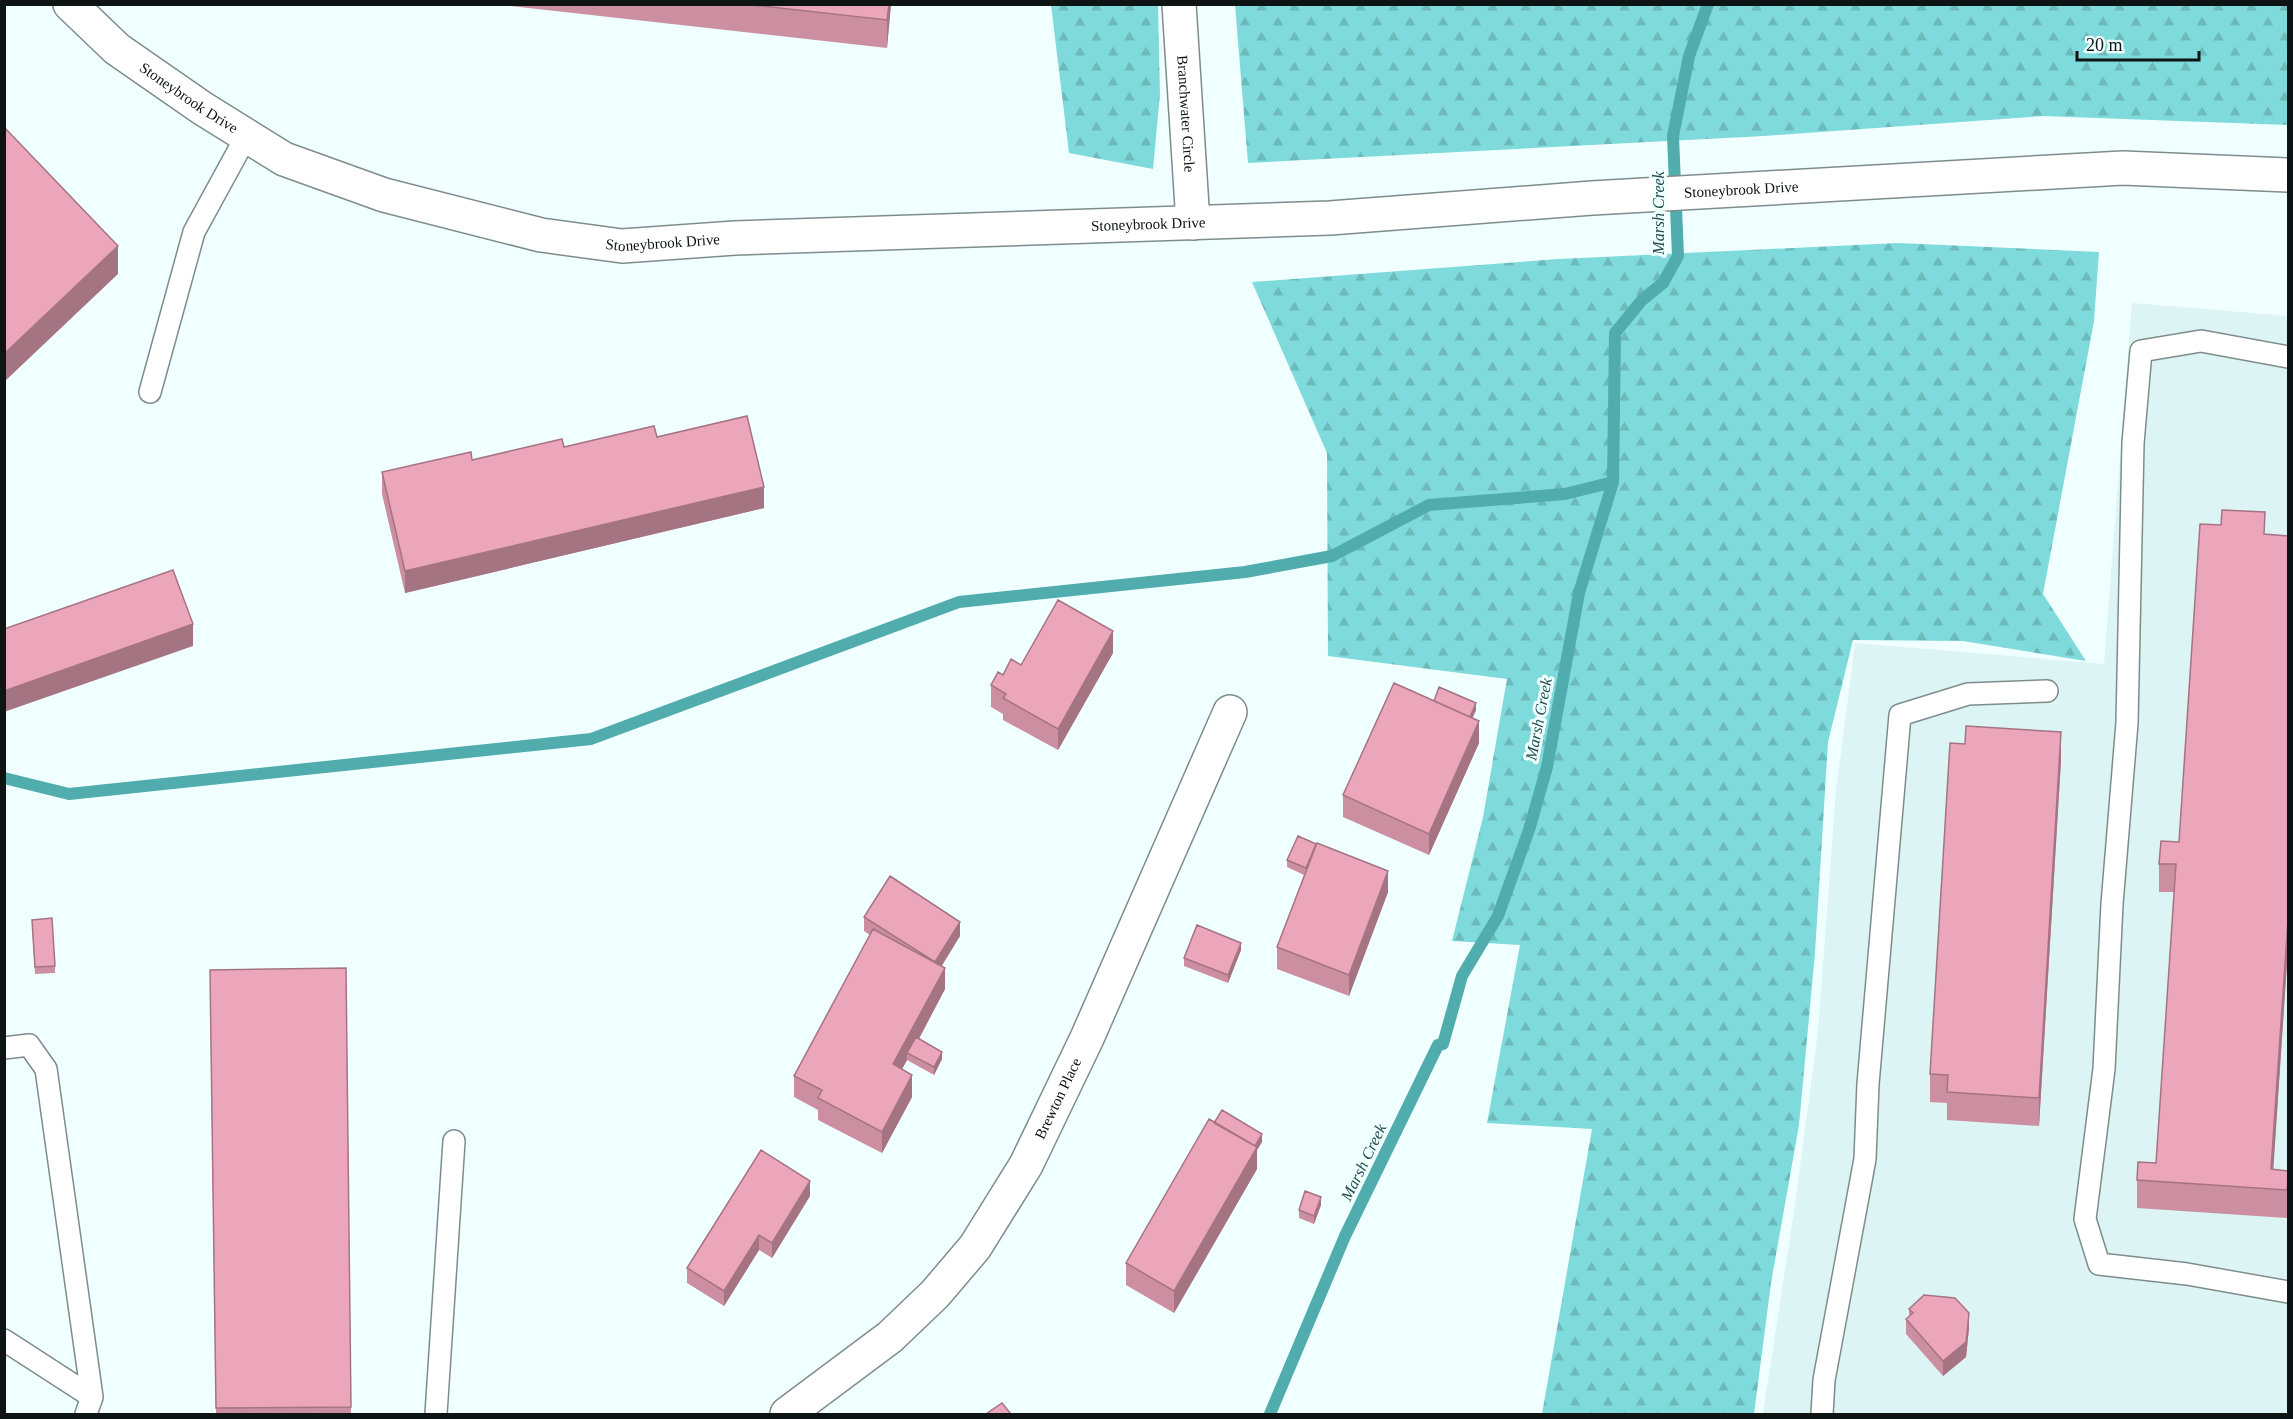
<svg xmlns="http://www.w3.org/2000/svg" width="2293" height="1419" font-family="'Times New Roman',serif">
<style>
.built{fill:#dcf4f4}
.forest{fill:url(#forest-firs)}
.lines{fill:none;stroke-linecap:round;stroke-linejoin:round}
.stream{stroke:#50acad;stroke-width:12}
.service-casing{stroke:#7f8c8c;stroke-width:24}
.minor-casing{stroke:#7f8c8c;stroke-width:36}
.service{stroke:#fff;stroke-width:21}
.minor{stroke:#fff;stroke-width:33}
.wall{fill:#cb8fa1}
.shaded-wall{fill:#a57483}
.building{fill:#eca6bb;stroke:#a57483;stroke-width:1.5}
.labels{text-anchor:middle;stroke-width:6;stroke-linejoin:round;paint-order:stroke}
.street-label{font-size:15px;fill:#0e1313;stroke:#f0ffff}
.water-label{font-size:16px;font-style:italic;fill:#214b4c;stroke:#f0ffff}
</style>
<defs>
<pattern id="forest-firs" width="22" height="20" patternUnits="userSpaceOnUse" patternTransform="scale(1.5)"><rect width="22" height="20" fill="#7fdadb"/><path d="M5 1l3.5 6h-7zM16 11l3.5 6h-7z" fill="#6dbabb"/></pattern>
</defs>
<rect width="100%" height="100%" fill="#f0ffff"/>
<path class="built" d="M2132 303 2288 316V1414H1763L1795 1205 1818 1032 1836 791 1855 643 2104 664Z"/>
<path class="forest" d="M1051 5H1158L1160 94 1153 169 1069 153Z
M1235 5H2288V125L2043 116 1764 136 1248 163Z
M1898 243 2099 252 2094 321 2043 594 2086 661 1963 641 1853 640 1828 742 1815 953 1799 1125 1771 1283 1754 1414H1542L1592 1129 1487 1123 1520 945 1452 941 1483 817 1507 679 1328 656 1327 453 1252 282 1559 259Z"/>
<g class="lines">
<path class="stream" d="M4 778 69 794 591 739 959 602 1245 572 1332 556 1429 505 1565 494 1613 482
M1270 1414 1345 1236 1438 1045 1443 1044 1462 976 1498 916 1529 830 1547 767 1579 593 1613 482 1615 333 1642 300 1663 283 1678 256 1673 136 1689 56 1708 4"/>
<g class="service-casing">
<path id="service" d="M2288 357 2201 341 2141 351 2133 443 2127 723 2112 904 2104 1069 2085 1219 2099 1264 2187 1274 2288 1292
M150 392 194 232 247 135
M4 1048 29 1045 46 1069 92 1397 86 1414
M4 1340 92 1397
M436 1414 454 1141
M1822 1414 1824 1380 1865 1159 1868 1084 1900 715 1968 694 2047 691"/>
</g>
<g class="minor-casing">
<g id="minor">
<path id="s1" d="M70 4 117 49 202 108 284 159 384 195 541 235 622 246 735 238 1330 218 1592 198 2123 168 2288 175"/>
<path id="s2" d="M1179 4 1193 223"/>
<path id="s3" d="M787 1414 890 1337 935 1294 975 1247 1026 1165 1087 1038 1230 712"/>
</g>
</g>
<use href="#service" class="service"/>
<use href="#minor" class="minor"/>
</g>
<path class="wall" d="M492 4H891L887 48Z
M657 437 764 508 405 593 382 494V472L564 447Z
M2265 534 2289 536V933L2273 1169 2289 1171 2287 1218 2137 1208V1180L2156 1163 2174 892H2159V864L2179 842Z
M1113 653 1058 750 1003 720V714L991 707V685L1003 675 1021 665Z
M1434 701 1476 710 1472 718 1479 743 1429 855 1343 817V795Z
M2061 760 2039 1126 1947 1120V1103L1930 1102V1074Z
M1287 860 1388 892 1349 996 1277 969V947L1304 875 1287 867Z
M864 917 960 936 942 966 945 989 919 1039 942 1059 934 1075 907 1060 902 1069 912 1097 882 1153 818 1120V1110L794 1097V1076L870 935 864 931Z
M32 927 55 966V973L35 974Z
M1241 950 1228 983 1184 966V958Z
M346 968 351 1414H216L210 998Z
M1214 1123 1262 1142 1257 1150V1169L1174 1313 1126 1285V1263Z
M810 1196 772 1258 759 1250 724 1306 687 1283V1268Z
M1321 1205 1314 1224 1299 1218V1210Z
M1909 1309 1969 1328 1966 1357 1943 1376 1906 1334V1319L1909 1316Z"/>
<path class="shaded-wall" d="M889 4H891L887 48V20Z
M118 246V274L4 382V354Z
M764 487V508L405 593V571Z
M193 624V646L4 712V691Z
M1113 631V653L1058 750V729Z
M1476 703V710L1467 731V724Z
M1479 721V743L1429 855V834Z
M2061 732V760L2039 1126V1098Z
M1388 871V892L1349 996V975Z
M2289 905V933L2272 1189 2271 1169Z
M960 922V936L934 977V962Z
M1241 943V950L1228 983V975Z
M945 968V989L910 1055 907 1053V1060L893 1086V1064Z
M942 1052V1059L934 1075V1067Z
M912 1075V1097L882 1153V1132Z
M1262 1134V1142L1257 1150V1169L1174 1313V1291L1249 1155Z
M2289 1173V1201L2287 1218V1190Z
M810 1181V1196L772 1258V1243Z
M1321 1197V1205L1314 1224V1216Z
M759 1235V1250L724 1306V1291Z
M1969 1313V1328L1966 1357 1943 1376V1361Z"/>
<path class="building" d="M744 4H889L887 20Z
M4 127 118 246 4 354Z
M747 416 764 487 405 571 382 472 471 452 472 460 562 439 564 447 654 426 657 437Z
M2222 510 2265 512 2264 534 2289 536V905L2271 1169 2289 1171 2287 1190 2137 1180 2138 1162 2156 1163 2176 864H2159L2161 841 2179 842 2200 524 2221 525Z
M173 570 193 624 4 691V629Z
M1058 600 1113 631 1058 729 1003 698 1006 694 991 685 998 672 1003 675 1011 659 1021 665Z
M1394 683 1479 721 1429 834 1343 795Z
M1439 687 1476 703 1470 717 1434 701Z
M1966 726 2061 732 2039 1098 1947 1092 1948 1075 1930 1074 1950 743 1965 744Z
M1298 836 1316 844 1306 868 1287 860Z
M1317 843 1388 871 1349 975 1277 947Z
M890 876 960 922 935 962 864 917Z
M52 918 55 966 35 967 32 920Z
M1197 925 1241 943 1228 975 1184 958Z
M873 929 945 968 893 1064 912 1075 882 1132 818 1098 822 1090 794 1076Z
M346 968 351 1407 216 1408 210 970Z
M916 1037 942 1052 934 1067 907 1053Z
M1222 1110 1262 1134 1255 1146 1214 1123Z
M1209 1119 1257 1147 1174 1291 1126 1263Z
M761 1150 810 1181 772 1243 759 1235 724 1291 687 1268Z
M1305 1191 1321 1197 1314 1216 1299 1210Z
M1924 1295 1955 1298 1969 1313 1966 1342 1943 1361 1906 1319 1913 1313 1909 1309Z
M1002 1403 1011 1414H986Z"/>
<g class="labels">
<g class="street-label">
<text dy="5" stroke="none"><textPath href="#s1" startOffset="152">Stoneybrook Drive</textPath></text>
<text dy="5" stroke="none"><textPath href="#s2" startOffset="110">Branchwater Circle</textPath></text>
<text dy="5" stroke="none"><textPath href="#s1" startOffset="1736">Stoneybrook Drive</textPath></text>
<text dy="5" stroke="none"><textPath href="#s1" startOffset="1142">Stoneybrook Drive</textPath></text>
<text dy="5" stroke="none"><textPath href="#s1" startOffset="656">Stoneybrook Drive</textPath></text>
<text dy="5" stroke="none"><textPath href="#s3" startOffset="423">Brewton Place</textPath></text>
</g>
<g class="water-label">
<text transform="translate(1658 213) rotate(-90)" y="6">Marsh Creek</text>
<text transform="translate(1538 719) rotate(-79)" y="6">Marsh Creek</text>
<text transform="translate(1363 1162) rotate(-64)" y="6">Marsh Creek</text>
</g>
</g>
<rect width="2293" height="1419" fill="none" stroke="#0e1313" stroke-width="12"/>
<path d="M2077 51v9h122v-9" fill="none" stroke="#0e1313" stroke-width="3"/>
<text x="2086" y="51" font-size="18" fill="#0e1313" stroke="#f0ffff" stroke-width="4.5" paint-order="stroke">20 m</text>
</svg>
